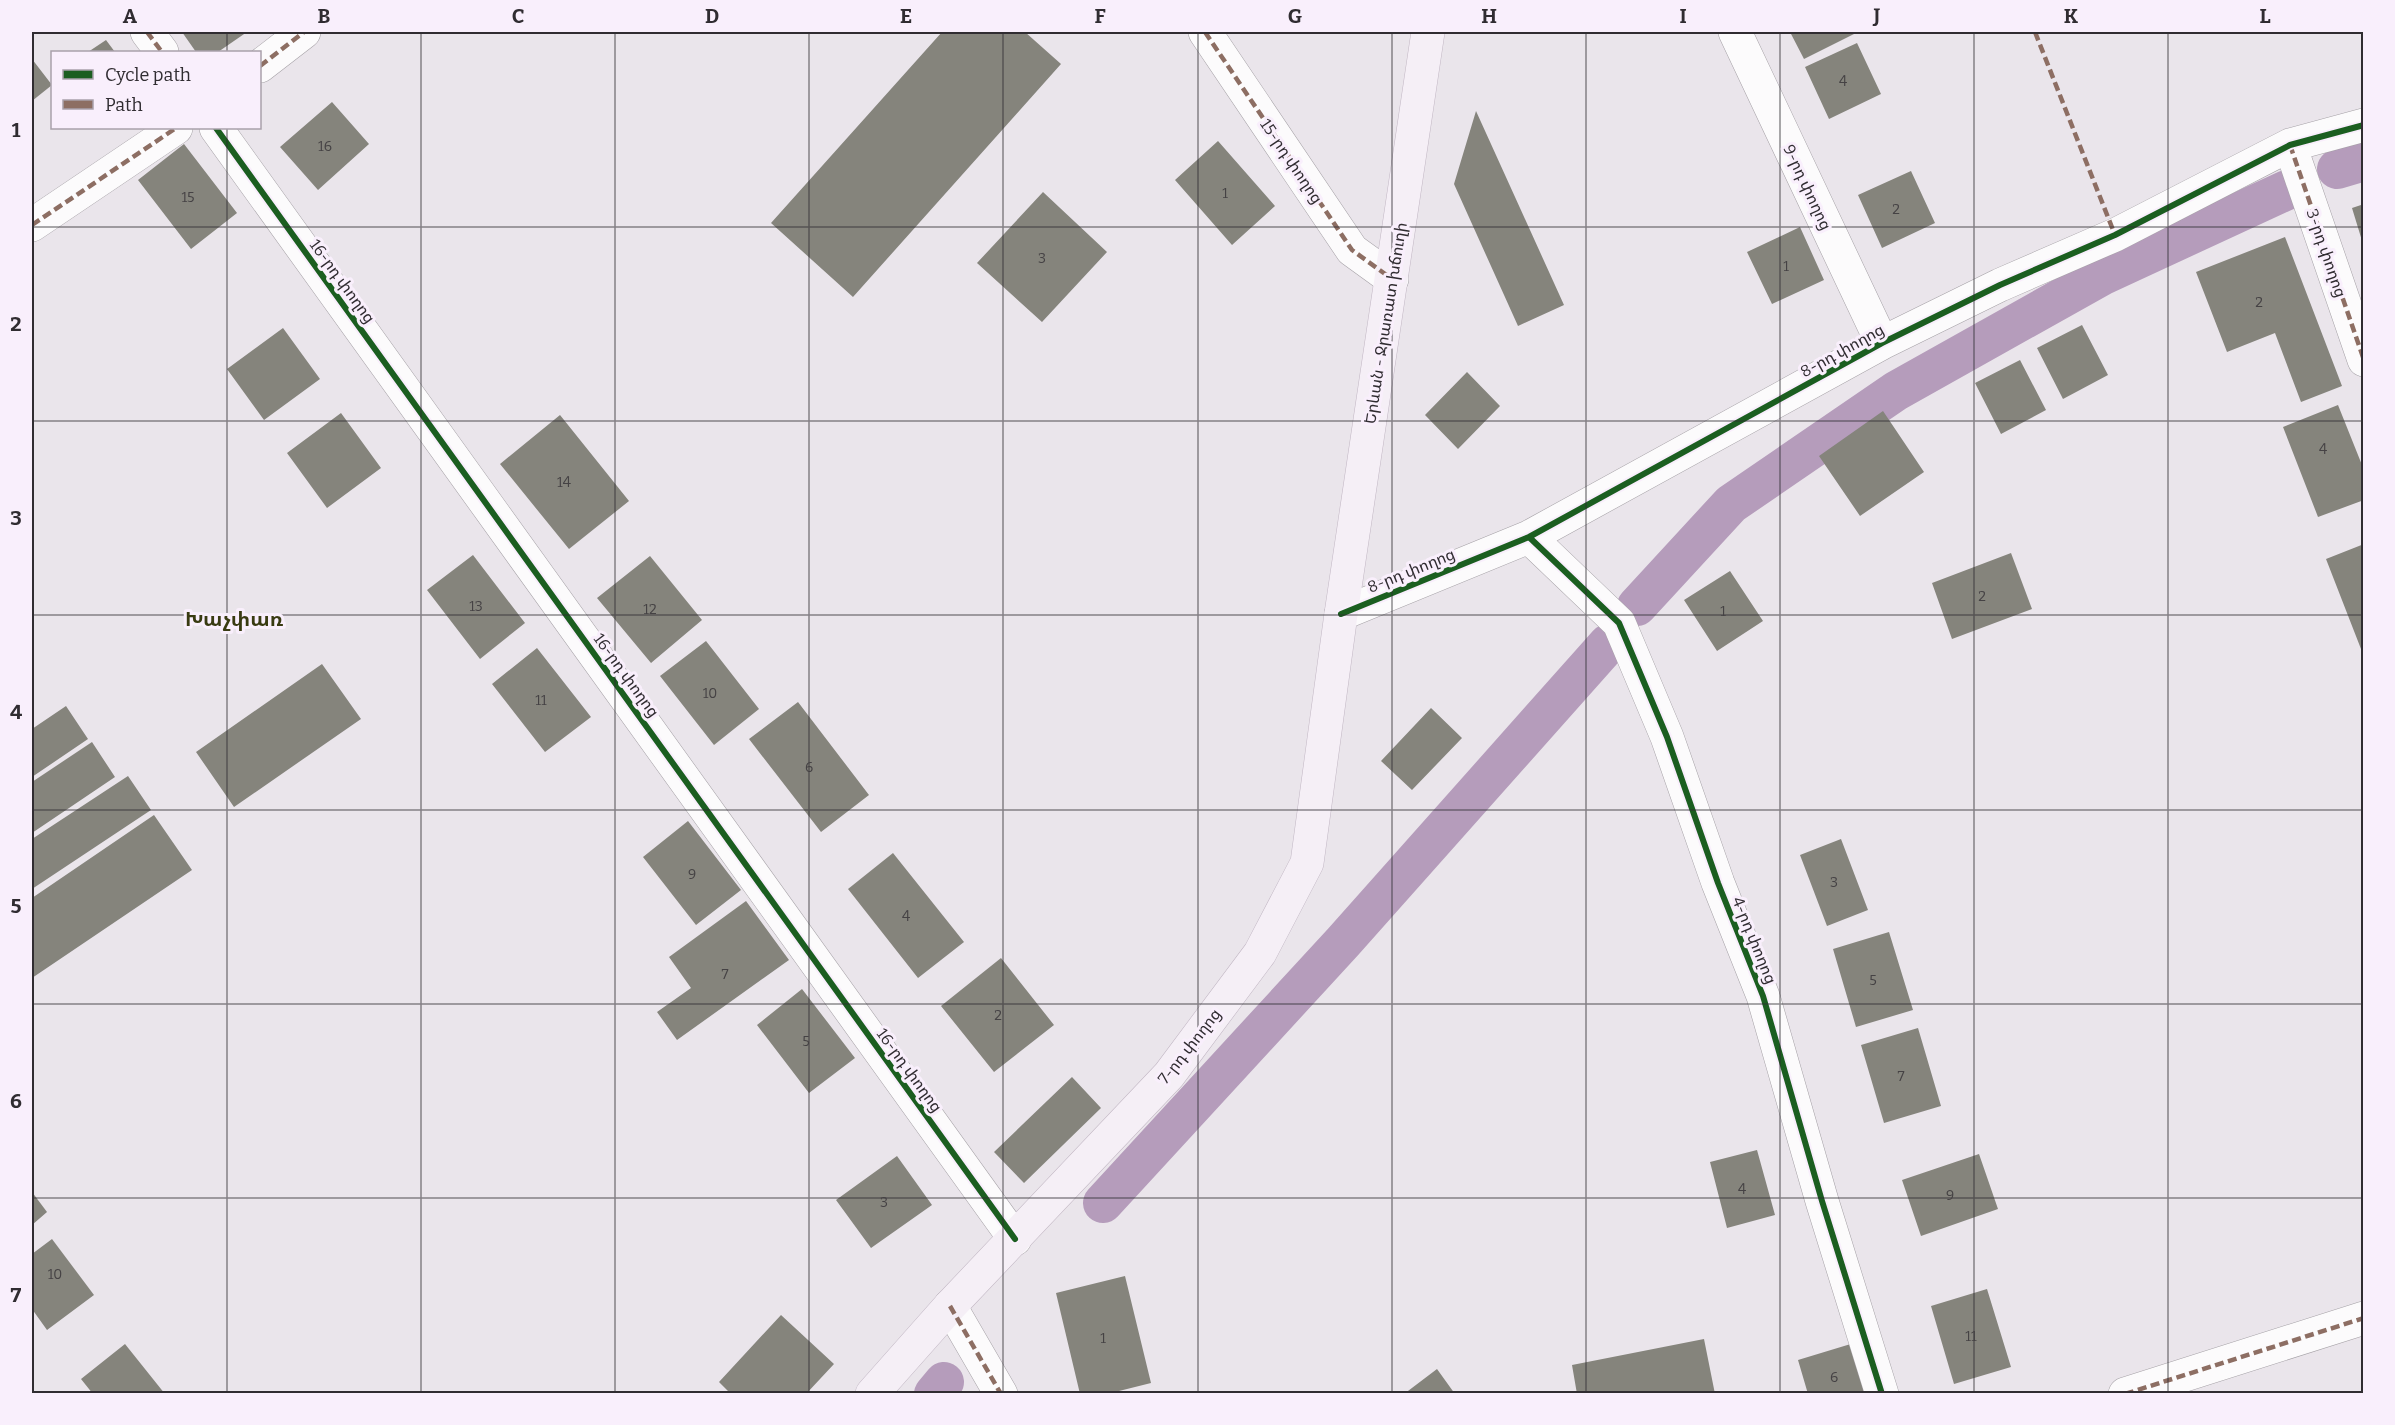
<svg xmlns="http://www.w3.org/2000/svg" width="2395" height="1425" font-family="Bitter,'Noto Sans Armenian',serif">
<style>
.lines{fill:none;stroke-linecap:round;stroke-linejoin:round}
.canal{stroke:#b59cbb;stroke-width:40}
.building{fill:#85847c}
.minor-casing{stroke:#a5a1a6;stroke-width:34}
.major-casing{stroke:#c1b6c3;stroke-width:34}
.minor{stroke:#fcfbfc;stroke-width:33}
.major{stroke:#f5eff6;stroke-width:33}
.quiet{stroke:#8d6e63;stroke-width:4.5;stroke-dasharray:9 4.5;stroke-linecap:butt}
.cycleway-casing{stroke:#f9effc;stroke-width:10}
.cycleway{stroke:#1b5e20;stroke-width:6}
.grid{fill:none;stroke:#302c31;stroke-width:1.5;stroke-opacity:0.55}
.labels{text-anchor:middle;stroke-width:6;stroke-linejoin:round;paint-order:stroke}
.number-label{font-size:14px;fill:#454244}
.street-label{font-size:16px;fill:#302c31;stroke:#f9effc}
.quarter-label{font-size:20px;font-weight:bold;fill:#393b12;stroke:#f9effc}
.neatline{fill:none;stroke:#302c31;stroke-width:2}
.grid-label{font-size:20px;text-anchor:middle;font-weight:bold;fill:#302c31}
</style>
<rect width="100%" height="100%" fill="#eae5eb"/>
<g class="lines">
<path class="canal" d="M2337 169 2364 161
M1637 606 1731 504 1896 391 2103 275 2287 190
M1103 1203 1343 942 1608 644
M934 1394 944 1382"/>
</g>
<path class="building" d="M182 32H247L218 52H196Z
M942 32H1025L1061 64 853 297 771 223Z
M1790 32H1853L1854 34 1804 59Z
M106 40 115 52H88Z
M1857 43 1881 94 1829 119 1805 67Z
M32 59 52 85 32 101Z
M332 102 369 144 318 190 280 147Z
M1476 111 1564 305 1518 326 1454 184Z
M1218 141 1275 206 1232 245 1175 180Z
M184 144 237 213 191 249 138 180Z
M1911 171 1935 223 1882 248 1858 195Z
M1043 192 1107 252 1042 322 977 263Z
M2364 204V244H2363L2352 208Z
M1800 227 1824 280 1772 304 1747 252Z
M2285 237 2342 386 2301 402 2275 333 2227 352 2196 272Z
M2082 325 2108 375 2063 399 2037 348Z
M283 328 320 379 264 420 227 369Z
M2020 360 2046 410 2001 434 1975 383Z
M1467 372 1500 406 1458 449 1425 415Z
M2338 405 2364 470V500L2318 517 2283 427Z
M1883 411 1924 472 1860 516 1819 456Z
M341 413 381 468 327 508 287 453Z
M560 415 629 501 569 549 500 464Z
M2364 544V648L2361 649 2326 559Z
M2011 553 2032 609 1952 639 1932 583Z
M473 555 525 623 480 659 427 590Z
M650 556 702 620 651 663 597 598Z
M1730 571 1763 621 1717 651 1684 600Z
M706 641 759 709 714 745 660 676Z
M537 648 591 717 545 752 492 684Z
M322 664 361 719 234 807 196 752Z
M798 702 869 795 821 832 749 739Z
M66 706 88 739 32 777V729Z
M1431 708 1462 738 1412 790 1381 761Z
M92 742 115 777 32 833V782Z
M128 776 151 810 32 889V839Z
M154 815 192 870 32 978V898Z
M688 821 741 890 696 925 643 857Z
M1841 839 1868 910 1827 926 1800 855Z
M893 853 964 942 918 978 848 889Z
M746 901 789 960 677 1040 657 1012 691 988 669 957Z
M1889 932 1913 1010 1856 1027 1833 949Z
M1001 958 1054 1025 994 1072 941 1006Z
M802 989 855 1058 809 1093 757 1025Z
M1918 1028 1941 1106 1884 1123 1861 1045Z
M1072 1077 1101 1108 1024 1183 994 1152Z
M1757 1150 1775 1215 1727 1228 1710 1162Z
M1979 1154 1998 1209 1921 1236 1902 1180Z
M897 1156 932 1205 871 1248 836 1200Z
M32 1192 47 1212 32 1225Z
M52 1239 94 1295 47 1330 32 1309V1254Z
M1125 1276 1151 1383 1107 1394H1080L1056 1293Z
M1987 1289 2011 1367 1954 1384 1931 1306Z
M781 1315 834 1364 806 1394H731L719 1382Z
M1704 1339 1715 1394H1577L1572 1365Z
M1854 1343 1870 1394H1808L1798 1360Z
M125 1344 165 1394H93L81 1379Z
M1437 1369 1455 1394H1404Z"/>
<g class="lines">
<g class="minor-casing">
<path id="minor" d="M147 32 162 52
M1205 32 1352 250 1392 279
M1735 32 1882 343
M260 66 304 32
M216 128 1015 1239
M2290 145 2364 360
M32 225 176 128
M1529 537 1619 623 1667 737 1718 883 1763 996 1822 1201 1882 1394
M1341 614 1529 537 1882 343 2000 285 2115 235 2290 145 2364 125
M950 1306 1001 1394
M2125 1394 2364 1318"/>
</g>
<g class="major-casing">
<path id="major" d="M872 1394 950 1306 1169 1075 1260 953 1307 863 1341 614 1428 32"/>
</g>
<use href="#minor" class="minor"/>
<use href="#major" class="major"/>
<path class="quiet" d="M147 32 162 52
M1205 32 1352 250 1392 279
M2035 32 2115 235
M260 66 304 32
M2290 145 2364 360
M32 225 176 128
M950 1306 1001 1394
M2125 1394 2364 1318"/>
<g class="cycleway-casing">
<path id="cycleway" d="M216 128 1015 1239
M1529 537 1619 623 1667 737 1718 883 1763 996 1822 1201 1882 1394
M1341 614 1529 537 1882 343 2000 285 2115 235 2290 145 2364 125"/>
</g>
<use href="#cycleway" class="cycleway"/>
</g>
<path class="grid" d="M227 32V52M421 32V1394M615 32V1394M809 32V1394M1003 32V1394M1198 32V1394M1392 32V1394M1586 32V1394M1780 32V1394M1974 32V1394M2168 32V1394M227 128V1394M32 227H2364M32 421H2364M32 615H2364M32 810H2364M32 1004H2364M32 1198H2364"/>
<g class="labels">
<g class="number-label">
<text x="1843" y="86">4</text>
<text x="325" y="151">16</text>
<text x="1225" y="198">1</text>
<text x="188" y="202">15</text>
<text x="1896" y="214">2</text>
<text x="1042" y="263">3</text>
<text x="1786" y="271">1</text>
<text x="2259" y="307">2</text>
<text x="2323" y="454">4</text>
<text x="564" y="487">14</text>
<text x="1982" y="601">2</text>
<text x="476" y="611">13</text>
<text x="650" y="614">12</text>
<text x="1723" y="616">1</text>
<text x="710" y="698">10</text>
<text x="541" y="705">11</text>
<text x="809" y="772">6</text>
<text x="692" y="879">9</text>
<text x="1834" y="887">3</text>
<text x="906" y="921">4</text>
<text x="725" y="979">7</text>
<text x="1873" y="985">5</text>
<text x="998" y="1020">2</text>
<text x="806" y="1046">5</text>
<text x="1901" y="1081">7</text>
<text x="1742" y="1194">4</text>
<text x="1950" y="1200">9</text>
<text x="884" y="1207">3</text>
<text x="55" y="1279">10</text>
<text x="1971" y="1341">11</text>
<text x="1103" y="1343">1</text>
<text x="1834" y="1382">6</text>
</g>
<g class="street-label">
<text transform="translate(1292 161) rotate(56)" y="6">15-րդ փողոց</text>
<text transform="translate(1808 187) rotate(65)" y="6">9-րդ փողոց</text>
<text transform="translate(2327 253) rotate(71)" y="6">3-րդ փողոց</text>
<text transform="translate(343 281) rotate(54)" y="6">16-րդ փողոց</text>
<text transform="translate(1385 323) rotate(-81)" y="6">Երևան - Ջրառատ խճուղի</text>
<text transform="translate(1842 350) rotate(-29)" y="6">8-րդ փողոց</text>
<text transform="translate(1411 570) rotate(-22)" y="6">8-րդ փողոց</text>
<text transform="translate(627 675) rotate(54)" y="6">16-րդ փողոց</text>
<text transform="translate(1755 940) rotate(68)" y="6">4-րդ փողոց</text>
<text transform="translate(1189 1046) rotate(-52)" y="6">7-րդ փողոց</text>
<text transform="translate(910 1070) rotate(54)" y="6">16-րդ փողոց</text>
</g>
<g class="quarter-label">
<text x="234" y="626">Խաչփառ</text>
</g>
</g>
<rect width="2395" height="1425" fill="none" stroke="#f9effc" stroke-width="66"/>
<rect x="51" y="51" width="210" height="78" fill="#f9effc" stroke="#a9a1ab" stroke-width="1.5"/>
<rect x="63" y="70" width="30" height="9" fill="#1b5e20" stroke="#a9a1ab" stroke-width="1.5"/>
<text x="105" y="81" font-size="18" fill="#302c31">Cycle path</text>
<rect x="63" y="100" width="30" height="9" fill="#8d6e63" stroke="#a9a1ab" stroke-width="1.5"/>
<text x="105" y="111" font-size="18" fill="#302c31">Path</text>
<rect x="33" y="33" width="2329" height="1359" class="neatline"/>
<g class="grid-label">
<text x="130" y="23">A</text>
<text x="324" y="23">B</text>
<text x="518" y="23">C</text>
<text x="712" y="23">D</text>
<text x="906" y="23">E</text>
<text x="1100" y="23">F</text>
<text x="1295" y="23">G</text>
<text x="1489" y="23">H</text>
<text x="1683" y="23">I</text>
<text x="1877" y="23">J</text>
<text x="2071" y="23">K</text>
<text x="2265" y="23">L</text>
<text x="16" y="137">1</text>
<text x="16" y="331">2</text>
<text x="16" y="525">3</text>
<text x="16" y="719">4</text>
<text x="16" y="913">5</text>
<text x="16" y="1108">6</text>
<text x="16" y="1302">7</text>
</g>
</svg>
